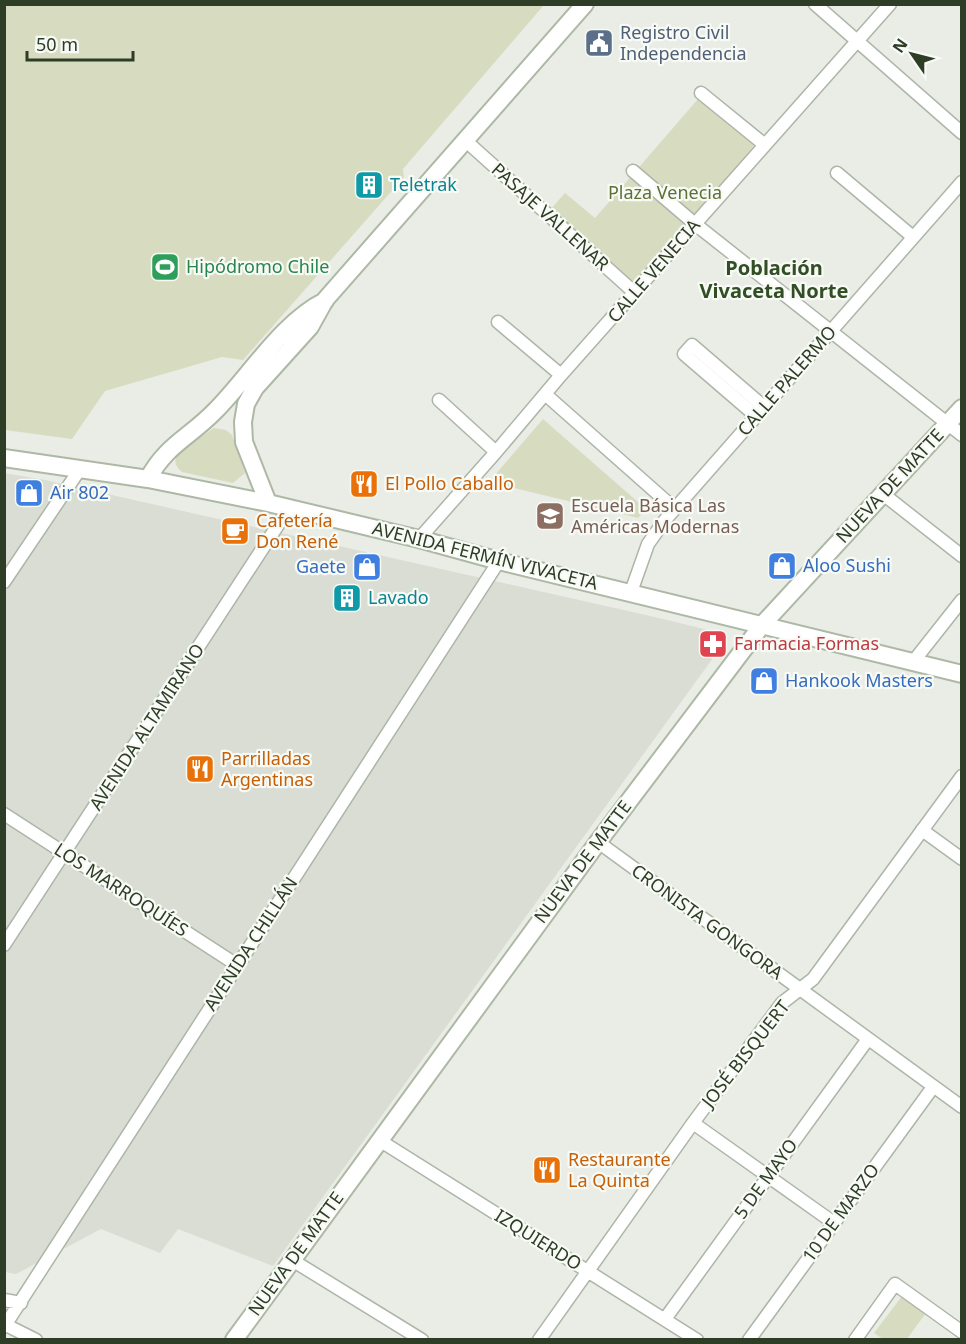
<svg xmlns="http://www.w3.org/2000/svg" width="966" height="1344" font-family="'Noto Sans',sans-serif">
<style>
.built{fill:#d9ddd4}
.green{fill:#d7dcc1}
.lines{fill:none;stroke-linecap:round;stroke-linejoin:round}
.street-casing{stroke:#adb5a8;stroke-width:15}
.secondary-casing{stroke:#adb8a5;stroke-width:20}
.street{stroke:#fff;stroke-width:12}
.secondary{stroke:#fff;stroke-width:16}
.labels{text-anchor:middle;stroke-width:4.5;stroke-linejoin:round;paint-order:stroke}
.service-label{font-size:18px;fill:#4e5e75;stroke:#f8faf6;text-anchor:start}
.culture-label{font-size:18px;fill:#0d838f;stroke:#f8faf6;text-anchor:start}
.park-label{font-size:18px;fill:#5e7034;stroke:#f8faf6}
.street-label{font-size:18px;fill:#2e3d26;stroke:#f8faf6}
.leisure-label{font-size:18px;fill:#27864d;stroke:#f8faf6;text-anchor:start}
.food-label{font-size:18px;fill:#c56008;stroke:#f8faf6;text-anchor:start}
.shop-label{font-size:18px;fill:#366cbe;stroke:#f8faf6;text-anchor:start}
.education-label{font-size:18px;fill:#785e54;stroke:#f8faf6;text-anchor:start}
.health-label{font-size:18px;fill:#be3a42;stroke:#f8faf6;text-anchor:start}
.neighbourhood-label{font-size:20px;font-weight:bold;fill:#324e24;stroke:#f8faf6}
</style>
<rect width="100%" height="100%" fill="#e9ede5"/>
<path class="built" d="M4 473 45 480 659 618 724 634 726 636V640L273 1266 178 1229 160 1253 101 1229 16 1274 5 1272Z"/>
<path class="green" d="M5 4H544V5L403 169 404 177 243 360 222 357 105 391 72 439 5 430Z
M698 99 754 143 753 147 638 281 632 282 550 210 565 193 595 218Z
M543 419 646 509 638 518 489 482Z
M214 428 226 430 232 435 245 473 233 483 182 472C175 467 174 461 177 453Z
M903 1295 926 1313 907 1339H883L874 1333Z"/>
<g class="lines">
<g class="street-casing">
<path id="street" d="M815 4 962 133
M701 93 765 145
M466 141 635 293
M633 171 695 224 962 435
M837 173 913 237
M498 322 561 375
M545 394 675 509
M439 400 496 452
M756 416 684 354 692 345 764 407
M883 494 962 556
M419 539 496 452 561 375 890 4
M4 582 80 469
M631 592 648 544 665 520 962 182
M913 662 962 600
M4 814 237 965
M922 830 962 859
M598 842 962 1107
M4 945 289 508
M693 1123 834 1223
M379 1140 697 1340
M292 1260 422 1340
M4 1300 21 1303
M665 1319 868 1039
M6 1325 36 1340
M4 1327 499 561
M539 1340 693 1123 782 1003 813 979 962 776
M749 1340 933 1087
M855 1340 895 1284 962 1332"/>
</g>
<g class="secondary-casing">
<path id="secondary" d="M4 458 148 479 268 503 419 539 499 561 962 674
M148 479C166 445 190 437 215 411 249 377 282 322 325 301
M268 503 244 442 243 422 246 404 255 388 310 327 325 300 585 4
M234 1340 598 842 762 625 962 408"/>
</g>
<use href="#street" class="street"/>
<use href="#secondary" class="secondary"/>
</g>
<defs>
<g id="civic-square" transform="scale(1.5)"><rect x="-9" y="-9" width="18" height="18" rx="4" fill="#5c6f8a" stroke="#f8faf6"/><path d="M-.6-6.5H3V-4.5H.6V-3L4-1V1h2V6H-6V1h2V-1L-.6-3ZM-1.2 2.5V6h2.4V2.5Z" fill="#fff"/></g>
<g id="building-square" transform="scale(1.5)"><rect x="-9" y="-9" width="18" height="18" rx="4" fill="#0f9aa8" stroke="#f8faf6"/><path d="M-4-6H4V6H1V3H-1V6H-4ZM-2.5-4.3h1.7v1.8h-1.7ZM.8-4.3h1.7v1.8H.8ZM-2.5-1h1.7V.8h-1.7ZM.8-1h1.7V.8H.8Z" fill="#fff"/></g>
<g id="stadium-square" transform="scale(1.5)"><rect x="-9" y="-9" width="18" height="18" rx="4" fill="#2e9e5b" stroke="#f8faf6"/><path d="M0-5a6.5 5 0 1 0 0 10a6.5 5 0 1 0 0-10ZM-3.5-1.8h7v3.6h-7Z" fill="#fff"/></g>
<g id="restaurant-square" transform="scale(1.5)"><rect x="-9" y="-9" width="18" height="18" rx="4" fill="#e8710a" stroke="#f8faf6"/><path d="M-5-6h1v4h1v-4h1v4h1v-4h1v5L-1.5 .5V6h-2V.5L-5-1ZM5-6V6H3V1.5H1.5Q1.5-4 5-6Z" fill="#fff"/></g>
<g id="shop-square" transform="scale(1.5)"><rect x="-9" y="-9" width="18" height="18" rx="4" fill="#3f7fe0" stroke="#f8faf6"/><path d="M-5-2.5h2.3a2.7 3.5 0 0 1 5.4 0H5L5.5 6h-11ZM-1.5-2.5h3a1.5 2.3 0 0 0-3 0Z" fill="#fff"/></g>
<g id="school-square" transform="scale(1.5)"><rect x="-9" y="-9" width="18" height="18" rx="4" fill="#8d6e63" stroke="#f8faf6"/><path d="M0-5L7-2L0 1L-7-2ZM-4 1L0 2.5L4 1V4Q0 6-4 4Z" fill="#fff"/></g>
<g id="cafe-square" transform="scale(1.5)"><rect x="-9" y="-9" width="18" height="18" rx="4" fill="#e8710a" stroke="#f8faf6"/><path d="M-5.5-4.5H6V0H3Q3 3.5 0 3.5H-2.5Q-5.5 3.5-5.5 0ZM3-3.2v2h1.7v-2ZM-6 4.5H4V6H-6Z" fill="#fff"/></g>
<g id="pharmacy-square" transform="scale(1.5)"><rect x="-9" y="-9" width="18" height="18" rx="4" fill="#e0444e" stroke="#f8faf6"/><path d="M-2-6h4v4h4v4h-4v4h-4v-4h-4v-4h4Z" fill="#fff"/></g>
</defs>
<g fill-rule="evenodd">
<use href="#civic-square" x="599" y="43"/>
<use href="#building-square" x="369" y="185"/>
<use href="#stadium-square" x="165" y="267"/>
<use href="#restaurant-square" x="364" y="484"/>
<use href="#shop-square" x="29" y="493"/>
<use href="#school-square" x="550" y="516"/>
<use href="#cafe-square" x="235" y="531"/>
<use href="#shop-square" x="782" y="566"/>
<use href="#shop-square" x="367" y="567"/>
<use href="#building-square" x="347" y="598"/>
<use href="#pharmacy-square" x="713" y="644"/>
<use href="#shop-square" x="764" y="681"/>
<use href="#restaurant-square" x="200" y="769"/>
<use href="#restaurant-square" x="547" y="1170"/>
</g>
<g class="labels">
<g class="service-label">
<text x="620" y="39">Registro Civil<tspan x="620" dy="21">Independencia</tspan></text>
</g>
<g class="culture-label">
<text x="390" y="191">Teletrak</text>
<text x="368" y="604">Lavado</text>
</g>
<g class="park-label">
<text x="665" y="199">Plaza Venecia</text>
</g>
<g class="street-label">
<text transform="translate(550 217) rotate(42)" y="6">PASAJE VALLENAR</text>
<text transform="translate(654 271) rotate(-49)" y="6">CALLE VENECIA</text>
<text transform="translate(787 381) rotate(-49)" y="6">CALLE PALERMO</text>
<text transform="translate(890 486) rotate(-47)" y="6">NUEVA DE MATTE</text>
<text transform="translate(485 556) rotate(14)" y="6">AVENIDA FERMÍN VIVACETA</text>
<text transform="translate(147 727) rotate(-57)" y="6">AVENIDA ALTAMIRANO</text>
<text transform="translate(583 862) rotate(-53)" y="6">NUEVA DE MATTE</text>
<text transform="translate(121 890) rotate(33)" y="6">LOS MARROQUÍES</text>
<text transform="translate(707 922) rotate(36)" y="6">CRONISTA GONGORA</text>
<text transform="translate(251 944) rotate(-57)" y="6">AVENIDA CHILLÁN</text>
<text transform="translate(746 1054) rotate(-52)" y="6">JOSÉ BISQUERT</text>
<text transform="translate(766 1179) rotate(-54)" y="6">5 DE MAYO</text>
<text transform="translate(841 1213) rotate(-54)" y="6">10 DE MARZO</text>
<text transform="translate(538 1240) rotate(32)" y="6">IZQUIERDO</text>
<text transform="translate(296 1254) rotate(-54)" y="6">NUEVA DE MATTE</text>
</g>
<g class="leisure-label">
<text x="186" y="273">Hipódromo Chile</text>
</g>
<g class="food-label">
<text x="385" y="490">El Pollo Caballo</text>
<text x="256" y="527">Cafetería<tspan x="256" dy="21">Don René</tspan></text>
<text x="221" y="765">Parrilladas<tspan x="221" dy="21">Argentinas</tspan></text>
<text x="568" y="1166">Restaurante<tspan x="568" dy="21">La Quinta</tspan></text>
</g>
<g class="shop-label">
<text x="50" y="499">Air 802</text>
<text x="803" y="572">Aloo Sushi</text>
<text x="346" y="573" text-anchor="end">Gaete</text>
<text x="785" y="687">Hankook Masters</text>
</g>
<g class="education-label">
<text x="571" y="512">Escuela Básica Las<tspan x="571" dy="21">Américas Modernas</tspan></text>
</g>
<g class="health-label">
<text x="734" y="650">Farmacia Formas</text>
</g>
<g class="neighbourhood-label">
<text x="774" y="275">Población<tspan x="774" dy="23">Vivaceta Norte</tspan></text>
</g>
</g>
<rect width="966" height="1344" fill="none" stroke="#2e3d26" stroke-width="12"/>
<g transform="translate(912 54) rotate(305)" stroke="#f8faf6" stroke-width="4.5" paint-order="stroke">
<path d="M0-4.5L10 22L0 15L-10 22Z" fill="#2e3d26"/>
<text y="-9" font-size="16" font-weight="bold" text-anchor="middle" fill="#2e3d26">N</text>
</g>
<path d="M27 51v9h106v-9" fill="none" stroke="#2e3d26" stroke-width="3"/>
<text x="36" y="51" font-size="18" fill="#2e3d26" stroke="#f8faf6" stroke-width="4.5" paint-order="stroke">50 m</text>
</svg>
